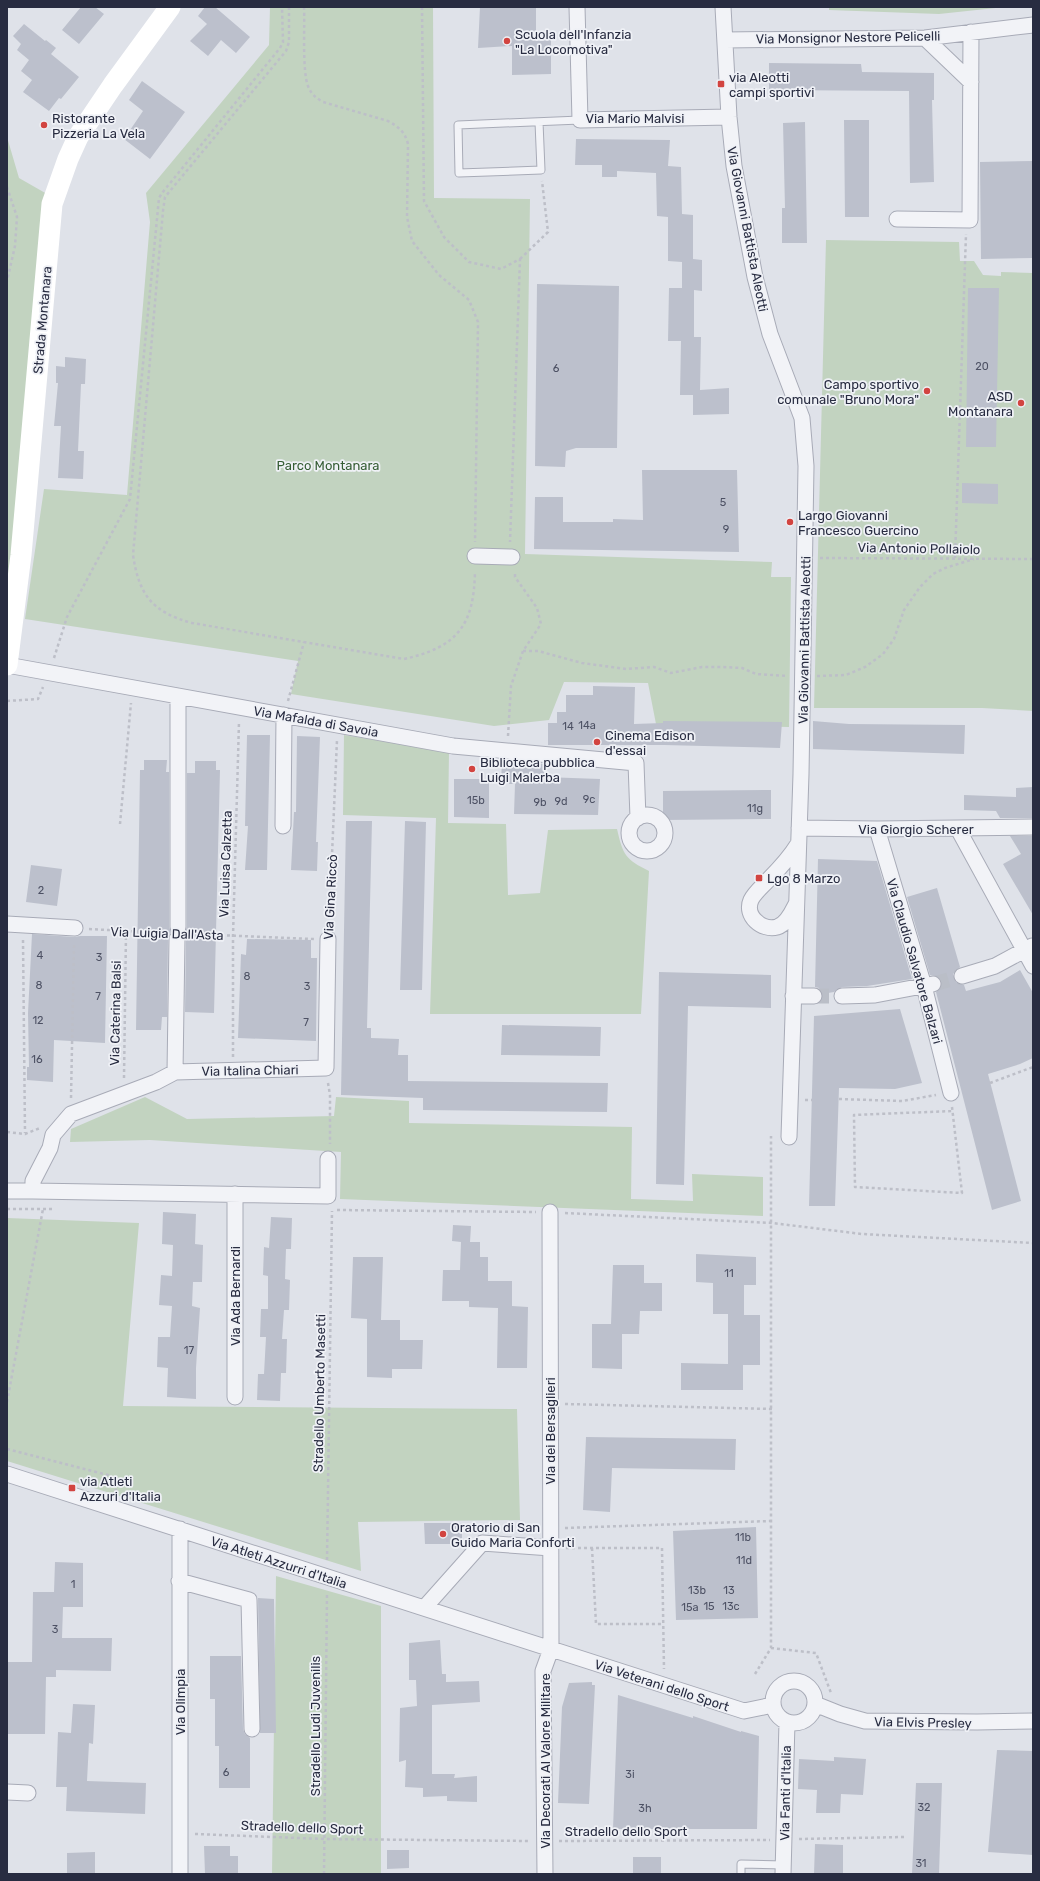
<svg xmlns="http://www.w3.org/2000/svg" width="1040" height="1881" font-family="Rubik,sans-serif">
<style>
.green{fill:#c2d3c0}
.building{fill:#bcc0cc}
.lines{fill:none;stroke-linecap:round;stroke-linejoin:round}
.street-tunnel{stroke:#babec7;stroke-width:15;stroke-dasharray:15 8;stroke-linecap:butt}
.lane-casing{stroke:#a8abb7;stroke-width:9}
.street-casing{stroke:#a8abb7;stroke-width:17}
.path{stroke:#bdbfc8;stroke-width:2.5;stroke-dasharray:3 3;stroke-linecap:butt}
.lane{stroke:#f2f3f7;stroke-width:7}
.street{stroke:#f2f3f7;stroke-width:15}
.secondary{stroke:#fff;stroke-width:21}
.poi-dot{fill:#d24440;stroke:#eff1f6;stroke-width:1.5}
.labels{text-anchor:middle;stroke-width:3.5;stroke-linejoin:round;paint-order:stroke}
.number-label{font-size:11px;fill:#4d5164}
.poi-label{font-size:13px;fill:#282c41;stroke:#eff1f6;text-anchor:start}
.street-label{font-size:13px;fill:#282c41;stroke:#eff1f6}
.park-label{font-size:13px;fill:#355d34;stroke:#eff1f6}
</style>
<rect width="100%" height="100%" fill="#dfe2e9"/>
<path class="green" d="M270 7H433L434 198 530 199 525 554 772 562 771 577H791L789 727 656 724 648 683 564 682 549 720 494 726 291 694 298 661 25 619 44 489 127 495 150 222 146 193 269 45Z
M829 7H1005L939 14 829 10Z
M7 137 19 178 61 202 7 665Z
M826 240 959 242 960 261H974L983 275 1001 276V272L1033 273V711L982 708H814Z
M344 735 449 752 448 823 506 824 508 895 540 893 548 830 617 829C623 855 625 859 649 871L641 1014H430L436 818 343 815Z
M145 1097 187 1119 334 1116 336 1097 409 1101V1123L632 1127 631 1199 693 1201 692 1174 763 1177V1216L340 1199 341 1152 150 1140 70 1142 71 1129Z
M7 1218 139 1223 123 1406 517 1409 520 1520 358 1522 361 1571 7 1461Z
M276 1576 381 1606V1874H272Z"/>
<path class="building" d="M81 7H95L104 14 79 44 62 30Z
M205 7H215L250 37 236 53 221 40 208 56 190 41 207 24 198 16Z
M480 7H536V41L551 40V74L512 75V46L478 48Z
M24 24 45 41 46 40 56 48 51 54 79 77 61 99 59 98 49 111 23 92 32 80 21 71 29 60 17 50 21 44 13 36Z
M769 63 861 64 862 72 934 73V100H932L934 182 910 183 909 91 769 90Z
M142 81 185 112 150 159 124 139 143 111 129 100Z
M844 120H869V217H845Z
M805 122 807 243H782V208H785L783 123Z
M576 139 670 140 668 166 681 167 682 214 693 215V259L702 260V291L694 290V337H701L700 390 729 388V414L693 415V395H680L681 341H668L669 288H682V262L668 261V217L657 216 656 173 617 171V177H602V165H575Z
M1033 161V258L981 259 980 162Z
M537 284 619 286 617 448H576L566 451 565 467 535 466Z
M968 288H999L996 447H966Z
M65 357 86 359 85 384H81L78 451H84L83 479 58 478 61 426H54L58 383H56V366L65 367Z
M642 470H737L739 552 534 549 535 497H563V522H613V519L643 520Z
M962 483 998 484V504L962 503Z
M593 686 635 687 634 724 663 723V721L782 722 780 748 664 745H548V723H557V712H566V695H593Z
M813 721 849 724 965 725 964 754 813 749Z
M247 735H270L267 870H245L248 826H245Z
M297 736 320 737 316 842H318L317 871 291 870 294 812H296Z
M144 760H167L166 772H169V927L171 932 168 939 167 1017H162L161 1030H136L140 770H144Z
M502 760 544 764V777L600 779 598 815 514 814 515 784H501Z
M195 761H216V770H220L214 1013 185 1012 186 939 184 934 187 927V773H195Z
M454 779H489V818L454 817Z
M1033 787V818H1000L996 811 964 810V795L1016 797V788Z
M771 790V819L663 820V791Z
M346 821H372L367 1028H371V1038L399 1039 398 1055H408V1081L608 1083 607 1112 423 1110V1098L341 1095Z
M405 821 426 822 422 990H400Z
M1010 836H1033V915L1003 864 1021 854Z
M818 859 877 861 912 979 867 986 842 987 834 992 822 994 819 988 815 987Z
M31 865 62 869 57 906 26 902Z
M937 888 960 967 953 974 956 982 964 985 966 991 1000 982 1020 970 1033 993V1058L1020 1064 988 1074 1021 1201 992 1210 936 992 941 987 942 982 936 976 930 975 907 897Z
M32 934 74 937 80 936H107L105 1043 54 1040 53 1082 27 1080V1067H29L28 1013Z
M247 939 311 940V958H317L316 1041 238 1038 241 954 246 955Z
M659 972 771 975V1008L688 1006 684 1185 656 1184Z
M900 1009 922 1083 895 1089 839 1088 835 1206H809L814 1016Z
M502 1025 601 1027 600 1056 501 1055Z
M163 1212 196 1214 195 1244 203 1245 202 1282H193L192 1306 200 1308 196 1368V1399L167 1397 168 1368 157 1367 158 1337H170L172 1306 159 1305 161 1275 172 1276 173 1245 162 1244Z
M271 1217 292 1218 291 1249H286L285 1279 290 1280 289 1310H284L282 1339H287L286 1373H281L280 1401 257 1400 258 1374H264L266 1337H260L261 1309H268V1276L263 1275 264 1247 269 1248Z
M453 1225 471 1226 470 1242H465H480V1257H488V1281H512V1306L528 1307 527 1368H497L498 1308 469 1307V1301H442L443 1270H460L461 1242 452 1241Z
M696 1254 756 1257V1285H744V1315H760V1365H743V1390H681V1363L728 1364V1314H713V1283L696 1282Z
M353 1257H383L381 1320H400V1340H423L422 1369H392V1378L367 1377V1319L351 1318Z
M613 1265H644V1283H662V1311H640L639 1334H622V1369L592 1368V1324H611Z
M586 1437 736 1439 735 1470 612 1468 610 1512 583 1510Z
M424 1523H462V1544H425Z
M756 1527 758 1618 676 1620 673 1531Z
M55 1562 83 1563V1607H63L62 1638H112L111 1671 56 1670V1677H46L45 1734H7V1662H32L33 1592H54Z
M258 1598 274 1599 276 1733H260Z
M440 1640 442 1674H446V1682L479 1681 480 1702 432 1705V1774H455L454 1778 477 1776V1802L447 1801V1796L423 1797V1788L405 1787 406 1760 399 1762 400 1708 417 1706 416 1680H409V1643Z
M210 1656H241L243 1729 245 1734 250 1738V1788H219V1746H215V1699H210Z
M592 1682V1685H595L589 1804 558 1803 562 1707 569 1683Z
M618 1695 693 1718V1716L741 1732V1731L759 1736 757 1829H613Z
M73 1704 95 1705 93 1744 89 1743 87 1781 146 1783 145 1814 66 1811 67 1787H56L58 1732 71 1733Z
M997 1750 1033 1751V1855L988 1852Z
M834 1757 866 1759 863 1795 841 1794 840 1813H816L817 1790 798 1789 799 1759 834 1761Z
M916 1783H942L939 1874H912Z
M815 1844 843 1845V1874H814Z
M204 1846H230V1856H238V1874H205Z
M387 1850H409V1868L387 1869Z
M95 1852V1874H67V1853Z
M633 1857H661V1874H633Z"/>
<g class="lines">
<path class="street-tunnel" d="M934 984 962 976
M814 996H842"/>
<g class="lane-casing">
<path id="lane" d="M539 122 541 170 459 173 458 125 580 120
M741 1874V1864L784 1865"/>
</g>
<g class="street-casing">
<path id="street" d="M577 7 580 120 729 117
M723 7 729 117 734 166 755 277 770 334 802 418 806 466 801 774 789 1137
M925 38 971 82
M725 40 925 38 1033 25
M897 219 970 220 971 32
M475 556 512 557
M7 665 453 746 636 763 638 818
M178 696V927
M629 833a18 18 0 1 1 36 0a18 18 0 1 1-36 0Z
M283 826 284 715
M799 828 877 829 1033 827
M877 829 924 986 951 1093
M958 829 1033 966
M796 904C792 912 787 924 777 927 762 931 744 916 751 900 755 892 763 886 769 879 780 868 790 857 798 844
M7 924 75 928
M962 976 995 966 1032 946
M793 996H814
M842 996 875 995 933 984
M175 1072 177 939
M7 1191H33V1181L50 1148 53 1135 71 1114 156 1082 175 1072 326 1068 328 939
M33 1191 328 1196V1159
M235 1397V1194
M7 1474C253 1551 498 1632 744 1711L773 1705
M180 1529V1874
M179 1581 249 1600 252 1729
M425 1607 482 1543 551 1548
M773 1702a21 21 0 1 1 42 0a21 21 0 1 1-42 0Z
M815 1704 840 1714 865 1721 977 1722 1033 1721
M7 1792 28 1793
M545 1874 543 1671 551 1649 550 1212
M783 1874 787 1722"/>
</g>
<path class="path" d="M289 7V42L286 51 165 197 163 211 133 555C139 595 152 612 192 623L404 659C458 647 474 625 475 571
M304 7C305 26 302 70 308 86 311 94 316 98 323 102L388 121C399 127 405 132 408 144L407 217 412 241 439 275 469 300 478 322 475 542
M422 7 424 201 444 237 469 262 501 269 520 259 510 542
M7 187 17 217 15 246 7 281
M520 259 548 232 542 181
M820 558 1033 559
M955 558 966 234
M523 651H538L582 663 626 669 654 667 671 673 702 667H722L742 668 756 674 788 676
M54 658 67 617 130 499 159 198 162 193 280 48 283 42 282 7
M817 676 846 675 865 667 883 654 894 639 904 610 920 587 933 574 945 568 974 559
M7 701 38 699 43 687
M288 701 304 642
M508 736 511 686 523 651 541 624 537 608 515 577V572
M120 824 131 703
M329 924 337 740
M89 929 164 933
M191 934 314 939
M23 940 25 1133
M233 1057V936L239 722
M124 1078 126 932
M328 1083 330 1095V1144
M990 1083 1033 1067
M71 1098 74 943
M839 1099 902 1101 936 1095
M805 1100H812
M952 1107 962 1193 855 1187 854 1115 952 1111
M7 1132 25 1134 40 1128
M7 1209H54
M337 1210 536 1212
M565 1213 772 1223 862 1234 1033 1243
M7 1402 43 1209
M565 1404 772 1409
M7 1449 108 1475 117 1492
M565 1528 770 1521
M566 1548H662L664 1669
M592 1548 596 1624H663
M327 1560 332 1211
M771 1648 816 1653 831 1693
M755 1674 771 1648V1136
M195 1834 325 1839 530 1841
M799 1839 904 1837
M559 1841 770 1840
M324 1874 327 1593"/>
<use href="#lane" class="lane"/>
<use href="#street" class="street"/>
<path class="secondary" d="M7 665 21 555 52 204 68 159 78 137 113 85 170 7"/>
</g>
<g class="poi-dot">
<circle cx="507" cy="41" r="4"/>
<rect x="717" y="80" width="8" height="8" rx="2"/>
<circle cx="44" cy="125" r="4"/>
<circle cx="927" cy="391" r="4"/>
<circle cx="1021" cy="403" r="4"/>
<circle cx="790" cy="522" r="4"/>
<circle cx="597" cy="742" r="4"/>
<circle cx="472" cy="769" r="4"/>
<rect x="755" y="874" width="8" height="8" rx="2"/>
<rect x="68" y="1484" width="8" height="8" rx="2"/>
<circle cx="443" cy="1534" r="4"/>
</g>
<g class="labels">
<g class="number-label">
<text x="982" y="370">20</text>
<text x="556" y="372">6</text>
<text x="723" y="506">5</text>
<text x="726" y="533">9</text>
<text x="587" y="729">14a</text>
<text x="568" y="730">14</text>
<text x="589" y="803">9c</text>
<text x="476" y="804">15b</text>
<text x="561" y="805">9d</text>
<text x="540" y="806">9b</text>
<text x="755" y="812">11g</text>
<text x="41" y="894">2</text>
<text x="40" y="959">4</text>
<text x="99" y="961">3</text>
<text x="247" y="980">8</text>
<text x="39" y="989">8</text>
<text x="307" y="990">3</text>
<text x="98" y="1000">7</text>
<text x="38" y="1024">12</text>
<text x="306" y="1026">7</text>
<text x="37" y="1063">16</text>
<text x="729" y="1277">11</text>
<text x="189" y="1354">17</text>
<text x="743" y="1541">11b</text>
<text x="744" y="1564">11d</text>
<text x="73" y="1588">1</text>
<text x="697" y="1594">13b</text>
<text x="729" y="1594">13</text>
<text x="709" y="1610">15</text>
<text x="731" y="1610">13c</text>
<text x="690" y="1611">15a</text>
<text x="55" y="1633">3</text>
<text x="226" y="1776">6</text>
<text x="630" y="1778">3i</text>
<text x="924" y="1811">32</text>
<text x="645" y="1812">3h</text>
<text x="921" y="1867">31</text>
</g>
<g class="poi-label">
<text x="515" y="39">Scuola dell'Infanzia<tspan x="515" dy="15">"La Locomotiva"</tspan></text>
<text x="729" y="82">via Aleotti<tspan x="729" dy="15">campi sportivi</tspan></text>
<text x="52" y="123">Ristorante<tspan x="52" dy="15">Pizzeria La Vela</tspan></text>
<text x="919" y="389" text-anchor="end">Campo sportivo<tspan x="919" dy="15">comunale "Bruno Mora"</tspan></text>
<text x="1013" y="401" text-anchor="end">ASD<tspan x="1013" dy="15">Montanara</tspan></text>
<text x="798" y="520">Largo Giovanni<tspan x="798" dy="15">Francesco Guercino</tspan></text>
<text x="605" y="740">Cinema Edison<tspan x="605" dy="15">d'essai</tspan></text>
<text x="480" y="767">Biblioteca pubblica<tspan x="480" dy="15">Luigi Malerba</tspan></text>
<text x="767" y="883">Lgo 8 Marzo</text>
<text x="80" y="1486">via Atleti<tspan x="80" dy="15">Azzuri d'Italia</tspan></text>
<text x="451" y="1532">Oratorio di San<tspan x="451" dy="15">Guido Maria Conforti</tspan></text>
</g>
<g class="street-label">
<text transform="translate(848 37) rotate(-1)" y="5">Via Monsignor Nestore Pelicelli</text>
<text x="635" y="123">Via Mario Malvisi</text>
<text transform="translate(748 229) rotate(79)" y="5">Via Giovanni Battista Aleotti</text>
<text transform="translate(42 320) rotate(-85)" y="5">Strada Montanara</text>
<text transform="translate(919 548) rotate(1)" y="5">Via Antonio Pollaiolo</text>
<text transform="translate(804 640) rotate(-89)" y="5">Via Giovanni Battista Aleotti</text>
<text transform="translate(316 721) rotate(10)" y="5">Via Mafalda di Savoia</text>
<text x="916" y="834">Via Giorgio Scherer</text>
<text transform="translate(225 864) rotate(-88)" y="5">Via Luisa Calzetta</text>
<text transform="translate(330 897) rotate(-87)" y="5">Via Gina Riccò</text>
<text transform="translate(167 933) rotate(2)" y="5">Via Luigia Dall'Asta</text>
<text transform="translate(915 961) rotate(74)" y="5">Via Claudio Salvatore Balzari</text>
<text transform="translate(115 1013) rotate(-89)" y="5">Via Caterina Balsi</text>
<text transform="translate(250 1070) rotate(-1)" y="5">Via Italina Chiari</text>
<text transform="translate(235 1296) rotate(-90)" y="5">Via Ada Bernardi</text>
<text transform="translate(319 1393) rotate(-89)" y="5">Stradello Umberto Masetti</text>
<text transform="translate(550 1431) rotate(-90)" y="5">Via dei Bersaglieri</text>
<text transform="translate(279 1562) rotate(18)" y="5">Via Atleti Azzurri d'Italia</text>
<text transform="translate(662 1685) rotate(18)" y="5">Via Veterani dello Sport</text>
<text transform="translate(180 1702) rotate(-90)" y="5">Via Olimpia</text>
<text transform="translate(923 1722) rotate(1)" y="5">Via Elvis Presley</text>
<text transform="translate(315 1726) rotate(-90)" y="5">Stradello Ludi Juvenilis</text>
<text transform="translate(545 1761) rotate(-90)" y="5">Via Decorati Al Valore Militare</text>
<text transform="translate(785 1793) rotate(-89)" y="5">Via Fanti d'Italia</text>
<text transform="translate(302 1827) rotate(2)" y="5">Stradello dello Sport</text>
<text x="626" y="1836">Stradello dello Sport</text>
</g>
<g class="park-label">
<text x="328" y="470">Parco Montanara</text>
</g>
</g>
<rect width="1040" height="1881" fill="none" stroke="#282c41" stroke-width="16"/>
</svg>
